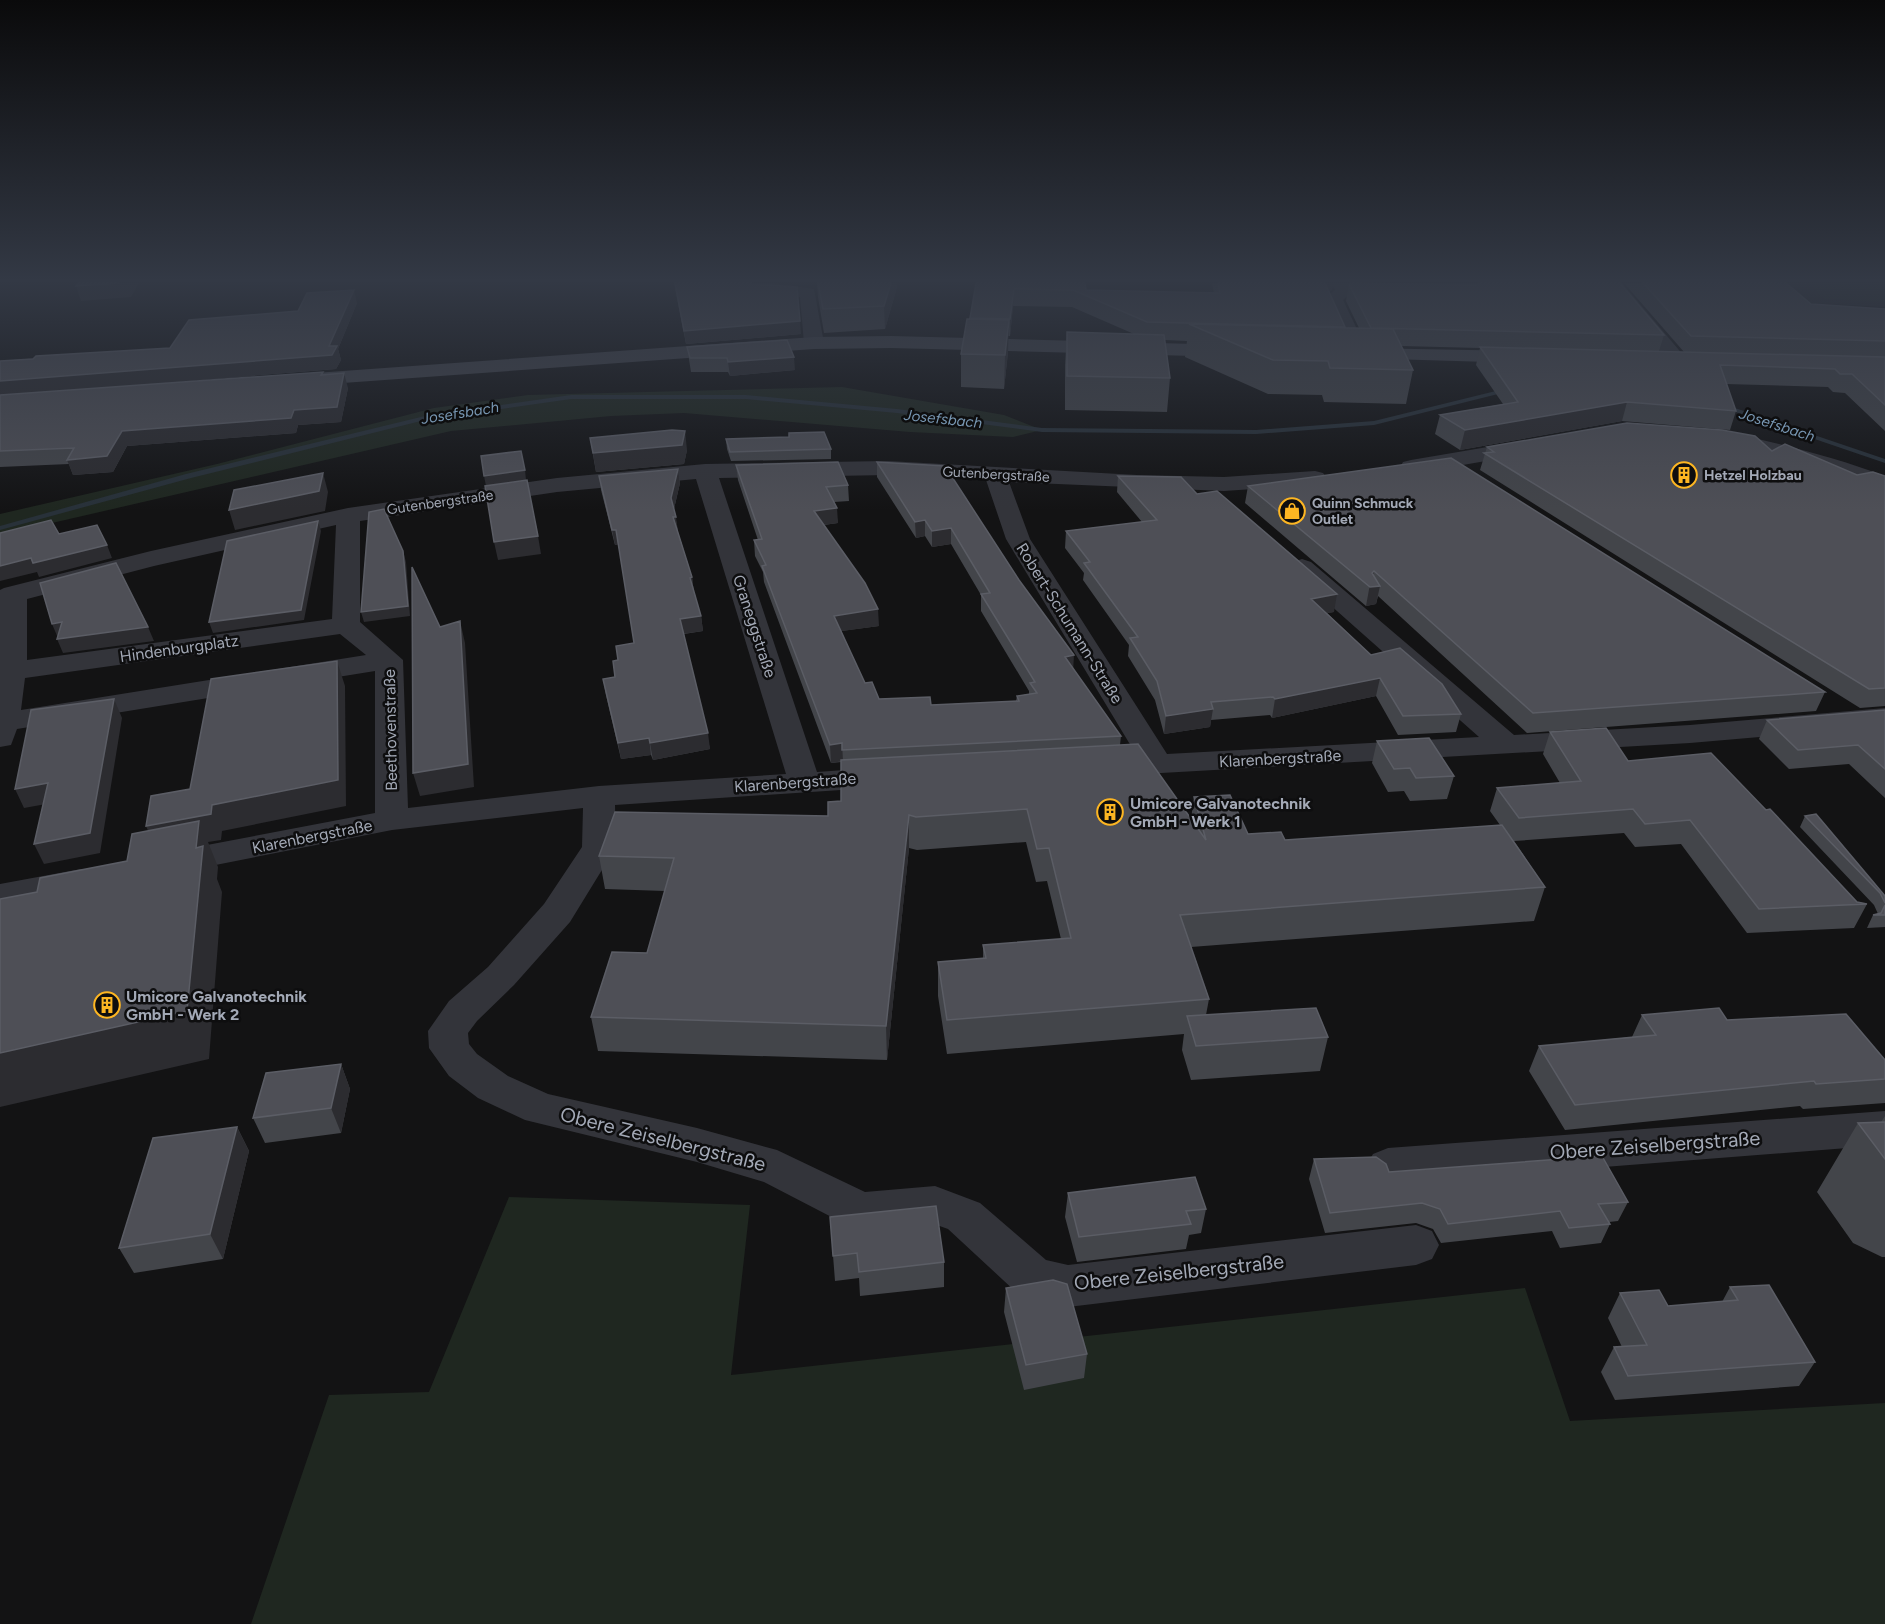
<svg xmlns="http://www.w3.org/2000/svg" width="1885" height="1624" font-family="Figtree,sans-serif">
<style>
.built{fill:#1f1f21}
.green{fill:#1f2720}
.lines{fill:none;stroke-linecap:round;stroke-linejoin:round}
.stream{fill:#283139;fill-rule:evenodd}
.street{fill:#33343a;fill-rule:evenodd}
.secondary{fill:#41434a;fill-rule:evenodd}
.wall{fill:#43454a}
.shaded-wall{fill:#2c2c30}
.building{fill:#4e4f56;stroke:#5b5d65;stroke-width:1.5}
.labels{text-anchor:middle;stroke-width:5;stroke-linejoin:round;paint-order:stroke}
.far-street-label{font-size:14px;fill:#a3a9b6;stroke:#0e0e0f}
.far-poi-label{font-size:14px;font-weight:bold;fill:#a3a9b6;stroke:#0e0e0f;text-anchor:start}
.far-water-label{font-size:15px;font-style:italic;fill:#7897b3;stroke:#0e0e0f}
.street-label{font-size:16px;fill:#a3a9b6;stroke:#0e0e0f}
.poi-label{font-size:16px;font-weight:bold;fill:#a3a9b6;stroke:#0e0e0f;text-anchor:start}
.near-street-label{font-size:20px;fill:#a3a9b6;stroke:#0e0e0f}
</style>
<rect width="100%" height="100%" fill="#131314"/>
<path class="built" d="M1725 283H1885V307L1792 302Z"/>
<path class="green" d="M1809 283H1885V302L1824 299Z
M842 387 1004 415 1042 430 1013 437 910 432 684 413 611 416 451 431 0 535V514L217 464 434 408 528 395Z
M509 1197 750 1205 731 1375 1525 1288 1570 1421 1885 1403V1624H251L329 1395 429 1392Z"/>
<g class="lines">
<path class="stream" d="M1508 388 1510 389V391L1374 425 1256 434 1042 432 897 413 746 399H571L425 420 191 478 0 530V526L186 474 425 416 571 395H746L897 409 1042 428 1256 430 1374 421Z
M1723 404 1885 459V463L1721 407 1720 406Z"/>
<path class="street" d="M730 283H772L814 289 824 343 814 349 804 343 800 297 738 288 732 287Z
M1332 283H1348L1353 291 1343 300 1369 354 1366 358H1352L1324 299 1335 290Z
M1605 283H1622L1684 356 1687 360 1684 364H1670Z
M1723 431C1778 443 1832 456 1885 476V491L1797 462 1715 443 1712 438 1715 433Z
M1529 440 1537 442 1540 447 1537 452 1411 474 1403 472 1400 467 1403 462 1411 460Z
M888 461 1137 475 1224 477 1315 471 1323 473 1327 478 1323 483 1315 485 1224 491 1009 482 1030 539 1167 754 1479 737 1293 572 1289 567 1293 562 1302 559 1311 562 1514 735 1690 725 1885 708V726L1690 743 1108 776 1097 774 1092 767 1097 760 1137 756 1006 539 986 480 888 475 719 478 817 772 886 767 897 770 902 777 897 784 886 787 615 805 616 847 570 922 514 985 477 1021 468 1033 469 1044 477 1054 508 1076 548 1094 697 1128 777 1150 865 1192 935 1186 980 1203 1046 1260 1068 1265 1416 1225 1432 1231 1439 1245 1432 1259 1416 1265 1068 1307 1016 1292 948 1229 934 1224 861 1230 845 1224 764 1182 697 1162 525 1120 478 1098 449 1076 429 1048 428 1031 449 1001 488 967 544 904 582 847 583 808 392 830 170 874 158 871 153 863 158 855 170 852 375 813V671L17 729 11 745 0 747V590L4 588 151 551 348 508 557 478 705 464ZM696 479 786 774 599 786 408 808 403 660 360 622V521L557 492ZM336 525 332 619 27 660V599L154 566ZM340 634 366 655 21 710 25 678Z
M81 869 93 872 99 880 93 888 0 908V884Z
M1885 1111V1145L1388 1184 1373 1178 1366 1166 1373 1154 1388 1148Z"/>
<path class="secondary" d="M891 336 1232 345 1242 351 1232 357 891 348 814 349 301 386 294 384 291 380 294 376 301 374 814 337Z
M1362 348 1523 351 1533 357 1523 363 1355 358 1352 354Z"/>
</g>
<path class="wall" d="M674 283H754V284L801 334 686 344Z
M817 283H897V287L885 329 824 333 818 297Z
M976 283 1086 290 1214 293 1212 283H1333L1332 289 1329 292 1345 328H1359L1346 301 1349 284 1350 283H1620L1664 335 1659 351 1684 352 1624 283H1786L1811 304 1885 309V431L1845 393 1833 392 1828 387 1726 384 1736 411 1730 430 1622 421 1460 450 1435 434 1440 415 1503 404 1476 365 1480 348 1401 346 1413 370 1406 404 1324 402 1322 395 1268 394 1185 357 1187 341 1165 340 1170 378 1167 412 1065 410V365L1067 332 1134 334 1072 307 1013 306 1010 336H1008V352L1004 389 961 387V354L970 319Z
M357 303 338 349 341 360 336 369 112 387 323 372 324 375 348 388 341 422 298 425 296 433 127 446 113 472 73 475 69 464 0 467V361L170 348 298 311Z
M687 347 795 370 730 376 728 372H691Z
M590 438 687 450 684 464 596 472Z
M726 439 831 449V459L731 461 727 449Z
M1487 447 1772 451 1857 475 1885 476V706L1860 708 1480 470Z
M877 462 945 466 1073 668 1121 736 1120 745 1191 819 1194 797 1248 834 1285 840 1500 825 1490 811 1497 788 1560 783 1543 754 1550 732 1628 761 1857 902 1867 904 1854 928 1747 933 1681 844 1635 847 1624 833 1514 841 1545 887 1534 921 1191 947 1209 999 1206 1015 1328 1037 1320 1071 1191 1080 1182 1050 1184 1034 947 1054 938 996V962L983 959V945L1061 939 1047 881 1036 882 1026 842 917 850 909 848 887 1060 598 1051 591 1017 647 953 665 891 605 889 599 856 828 816 841 801V762L831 763 764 582 763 572 755 556 754 540H758L738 480 736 465 848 485 849 501 834 502 838 523 824 525 879 626 841 631 865 683 879 699 931 705 1016 701 1017 696 1029 694V691L981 611V595L951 544 932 547 925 536 916 538 877 477Z
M678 469 680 483 674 509 678 532 692 577 694 593 701 616 703 631 684 634 710 749 653 760 651 755 621 759 606 695 603 679 615 677 618 660 634 643 619 544 615 545 601 490 599 476Z
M1118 476 1197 494 1334 612 1327 613 1371 655 1461 714 1456 732 1398 735 1376 696 1272 718 1270 715 1211 720 1210 727 1164 734 1155 700 1128 656 1129 645 1083 580 1084 573 1065 548 1066 531 1142 522 1117 492Z
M1248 486 1825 692 1816 711 1527 733 1378 596 1376 604 1366 606 1245 503Z
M1885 710V798L1849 764 1789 769 1759 739 1767 720Z
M1377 741 1454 776 1447 799 1410 801 1404 791 1388 792 1372 763Z
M1805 816 1885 896V927L1867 928 1873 915 1878 914 1874 905 1800 827Z
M1642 1015 1727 1020 1885 1060V1103L1803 1109 1800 1106 1565 1130 1529 1071 1539 1046 1632 1037Z
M341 1064 350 1089 341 1133 265 1143 253 1118Z
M1885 1116V1257H1882L1853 1243 1817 1192 1858 1123 1881 1122Z
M237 1127 249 1151 223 1259 134 1273 119 1248Z
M1314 1159 1389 1172 1628 1202 1618 1221 1609 1222 1610 1224 1601 1243 1560 1248 1552 1231 1441 1243 1433 1229 1416 1223 1325 1233 1309 1179Z
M1068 1193 1206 1209 1201 1233 1189 1235 1186 1249 1077 1262 1065 1217Z
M830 1217 944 1262V1287L860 1296 859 1278 835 1281Z
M1730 1287 1815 1362 1799 1386 1615 1400 1601 1372 1614 1347H1622L1608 1318 1620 1293 1668 1306 1722 1302Z
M1006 1288 1087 1354 1084 1378 1024 1390 1004 1312Z"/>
<path class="shaded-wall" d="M119 283H139L131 297 81 301 76 286Z
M891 283H897V287L885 329 884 306Z
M1324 283H1333L1332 289 1322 298Z
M1014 289 1013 306 1010 336V319Z
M354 290 357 303 338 349 341 360 336 369 0 396V381L329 346Z
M1009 320 1008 352 1004 389 1005 355Z
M800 321 801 334 686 344 684 331Z
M794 357 795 370 730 376 728 362Z
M344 373 348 388 341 422 298 425 296 433 127 446 113 472 73 475 67 460 122 431 294 410Z
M1627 402 1622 421 1460 450 1465 430Z
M685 431 687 450 684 464 596 472 593 453Z
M678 469 680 483 673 513 671 498Z
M525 470 526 480 486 486 484 476Z
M323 473 328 492 325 511 235 530 229 510Z
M837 508 838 523 815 526 814 511Z
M673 517H676L678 532Z
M925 520V536L916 538 915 522Z
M318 521 321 531 304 620 213 633 209 622Z
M951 528V544L932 547V531Z
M612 530H616L619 544 615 545Z
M538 536 541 554 498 560 494 542Z
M107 545 112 558 39 577 37 572 0 581V566L31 558Z
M403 551 406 562 410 616 364 622 361 612Z
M1374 571 1371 587 1380 586 1376 604 1366 606 1372 573Z
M692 577 694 593 690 578Z
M1337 594 1334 612 1308 616 1311 599Z
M878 609 879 626 835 632 834 616Z
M701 616 703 631 682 634 680 619Z
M460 621 465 643 474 787 420 796 413 773Z
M62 622 58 638 52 624Z
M148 627 154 641 63 653 57 639Z
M1074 655 1073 673 1065 657Z
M337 661 345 686 346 806 222 831 221 840 208 842 218 867 217 879 222 892 209 1059 0 1107V1053L196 848 157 852 146 826 212 805Z
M1380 678 1376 696 1272 718 1275 699Z
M114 699 122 718 100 853 44 864 34 844Z
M1213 709 1210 727 1164 734 1166 716Z
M708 733 710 749 653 760 650 743Z
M649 738 651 755 621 759 618 743Z
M842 743 843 761 831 763 830 745Z
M48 783 57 802 24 808 15 789Z
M909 815V848L887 1060 886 1026Z
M341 1064 350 1089 341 1133 331 1108Z
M237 1127 249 1151 223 1259 210 1234Z"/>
<path class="building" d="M78 283H119L76 286Z
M675 283H751L750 284 797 287 800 321 684 331Z
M818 283H891L884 306 823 309Z
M976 283H1085L1086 290 1220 293 1218 283H1325L1345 327 1147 322 1073 290 1014 289 1010 319 970 318Z
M1351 283 1476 285 1479 283H1620L1664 335 1371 328 1349 284Z
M1643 283H1786L1811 304 1885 309V341L1691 336Z
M354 290 329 346H337L332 355 0 381V361L33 359 36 356 170 348 189 320 298 311 307 293Z
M967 319 1009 320 1005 355 961 354Z
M1189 324 1393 329 1413 370 1330 368 1328 361 1273 360Z
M1067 332 1164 335 1170 378 1067 376Z
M787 340 794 357 728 362 727 358H690L687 347Z
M1480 347 1885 357V405L1852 374H1840L1835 369 1720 365 1736 411 1627 402 1465 430 1440 415 1518 402Z
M323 372 321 375 344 373 337 407 294 410 291 418 122 431 107 456 67 460 74 448 0 451V395Z
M1627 423 1722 430 1755 436 1772 451 1785 444 1857 475 1873 472 1885 476V688L1869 689 1484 453 1494 452 1487 447Z
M672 430 685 431 682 445 593 453 590 438Z
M824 432 831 449 730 452 726 439 789 437V433Z
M521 451 525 470 484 476 481 456Z
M1451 458 1825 692 1533 713 1374 571 1372 573 1380 586 1370 587 1248 486Z
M838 462 848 485 826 487 837 508 814 511 865 583 878 609 834 616 865 683 872 682 879 699 930 697 931 705 1019 701 1017 696 1037 693 1030 683 1035 682 981 594 990 593 951 528 932 531 925 520 915 522 877 462 945 466 1019 580 1074 655 1065 657 1121 736 842 750V743L830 745 762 566 766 565 754 540 762 539 736 465Z
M678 469 671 498 676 517H673L692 577 690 578 701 616 680 619 708 733 650 743 649 738 618 743 603 679 615 677 613 661 618 660 616 646 634 643 616 530H612L599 476Z
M323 473 319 491 229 510 234 490Z
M1118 476 1181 477 1197 494 1217 491 1337 594 1311 599 1371 655 1400 648 1442 684 1461 714 1403 716 1380 678 1275 699 1273 697 1211 702 1213 709 1166 716 1157 681 1130 638 1138 637 1084 563 1090 562 1066 531 1157 520Z
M527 480 538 536 494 542 485 486Z
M384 509 403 551 408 606 361 612 369 512Z
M51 520 59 534 97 525 107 545 33 563 31 558 0 566V533Z
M318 521 301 610 209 622 227 541Z
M116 563 148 627 57 639 62 622 52 624 40 583Z
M412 567 440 627 460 621 468 764 413 773Z
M337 661 338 780 212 805 211 814 146 826 151 796 190 789 211 679Z
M114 699 90 833 34 844 48 783 15 789 31 710Z
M1885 710V769L1858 745 1798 750 1767 720Z
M1606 728 1628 761 1711 753 1766 810 1770 809 1857 902 1867 904 1759 909 1690 820 1645 824 1633 809 1519 818 1497 788 1581 781 1550 732Z
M1429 738 1454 776 1416 778 1410 768 1394 769 1377 741Z
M1138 744 1206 840 1194 797 1230 795 1248 834 1281 832 1285 840 1502 825 1545 887 1180 915 1209 999 947 1020 938 962 986 958 983 945 1071 938 1049 848 1037 849 1027 809 916 817 909 815 886 1026 591 1017 612 952 647 953 674 858 599 856 615 812 828 816V802L841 801V760Z
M1816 814 1885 896V903L1880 893 1805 816Z
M199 821 196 848 203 846 187 1011 0 1053V899L37 892 40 878 127 861 132 834Z
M1885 905V915H1873L1881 913Z
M1316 1008 1328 1037 1196 1046 1187 1016Z
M1719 1008 1727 1020 1846 1014 1885 1060V1079L1816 1084 1814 1081 1575 1105 1539 1046 1656 1035 1642 1015Z
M341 1064 331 1108 253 1118 266 1073Z
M1885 1122V1159L1858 1123Z
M237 1127 210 1234 119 1248 153 1138Z
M1602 1156 1628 1202 1598 1204 1610 1224 1569 1228 1560 1211 1448 1224 1440 1209 1422 1203 1330 1213 1314 1159 1376 1157 1386 1164 1389 1172Z
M1195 1177 1206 1209 1186 1211 1191 1224 1079 1237 1068 1193Z
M936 1206 944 1262 859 1272 857 1253 833 1256 830 1217Z
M1053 1280 1067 1284 1087 1354 1026 1365 1006 1288Z
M1769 1285 1815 1362 1628 1376 1614 1347 1647 1345 1620 1293 1659 1290 1668 1306 1738 1300 1730 1287Z"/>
<linearGradient id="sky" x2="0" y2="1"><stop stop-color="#0a0a0b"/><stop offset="0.55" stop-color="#333945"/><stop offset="1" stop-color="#333945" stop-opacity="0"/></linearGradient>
<rect width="1885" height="510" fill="url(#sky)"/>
<defs>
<g id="building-ring" transform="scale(1.35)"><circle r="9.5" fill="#0e0e0f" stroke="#fdb622" stroke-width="1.5"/><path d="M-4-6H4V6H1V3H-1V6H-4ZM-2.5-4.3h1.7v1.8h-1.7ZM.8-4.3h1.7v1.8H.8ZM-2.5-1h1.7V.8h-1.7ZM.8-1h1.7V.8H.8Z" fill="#fdb622"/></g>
<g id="shop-ring" transform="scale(1.35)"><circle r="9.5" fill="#0e0e0f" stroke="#fdb622" stroke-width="1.5"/><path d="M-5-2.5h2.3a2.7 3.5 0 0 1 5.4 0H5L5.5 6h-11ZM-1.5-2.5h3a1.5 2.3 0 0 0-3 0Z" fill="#fdb622"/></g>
</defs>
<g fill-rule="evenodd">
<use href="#building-ring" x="1684" y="475"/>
<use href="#shop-ring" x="1292" y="511"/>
<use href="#building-ring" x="1110" y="812"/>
<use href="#building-ring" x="107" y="1005"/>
</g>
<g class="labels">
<g class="far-street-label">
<text transform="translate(996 474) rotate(3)" y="5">Gutenbergstraße</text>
<text transform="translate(440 502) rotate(-8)" y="5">Gutenbergstraße</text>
</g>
<g class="far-poi-label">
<text x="1704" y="480">Hetzel Holzbau</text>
<text x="1312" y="508">Quinn Schmuck<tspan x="1312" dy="16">Outlet</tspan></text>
</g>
<g class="far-water-label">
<text transform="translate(460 413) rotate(-9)" y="5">Josefsbach</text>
<text transform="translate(943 419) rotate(6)" y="5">Josefsbach</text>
<text transform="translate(1777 425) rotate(18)" y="5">Josefsbach</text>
</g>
<g class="street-label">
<text transform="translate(1070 623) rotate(58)" y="6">Robert-Schumann-Straße</text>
<text transform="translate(755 626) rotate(72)" y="6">Graneggstraße</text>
<text transform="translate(179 648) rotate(-8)" y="6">Hindenburgplatz</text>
<text transform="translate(390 730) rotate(-91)" y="6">Beethovenstraße</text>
<text transform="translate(1280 758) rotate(-3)" y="6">Klarenbergstraße</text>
<text transform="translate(795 782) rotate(-4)" y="6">Klarenbergstraße</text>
<text transform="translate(312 836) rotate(-11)" y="6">Klarenbergstraße</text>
</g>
<g class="poi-label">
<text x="1130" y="809">Umicore Galvanotechnik<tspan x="1130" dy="18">GmbH - Werk 1</tspan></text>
<text x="126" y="1002">Umicore Galvanotechnik<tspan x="126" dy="18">GmbH - Werk 2</tspan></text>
</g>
<g class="near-street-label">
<text transform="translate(663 1139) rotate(14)" y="7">Obere Zeiselbergstraße</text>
<text transform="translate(1655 1145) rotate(-4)" y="7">Obere Zeiselbergstraße</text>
<text transform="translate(1179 1272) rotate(-6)" y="7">Obere Zeiselbergstraße</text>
</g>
</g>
</svg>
